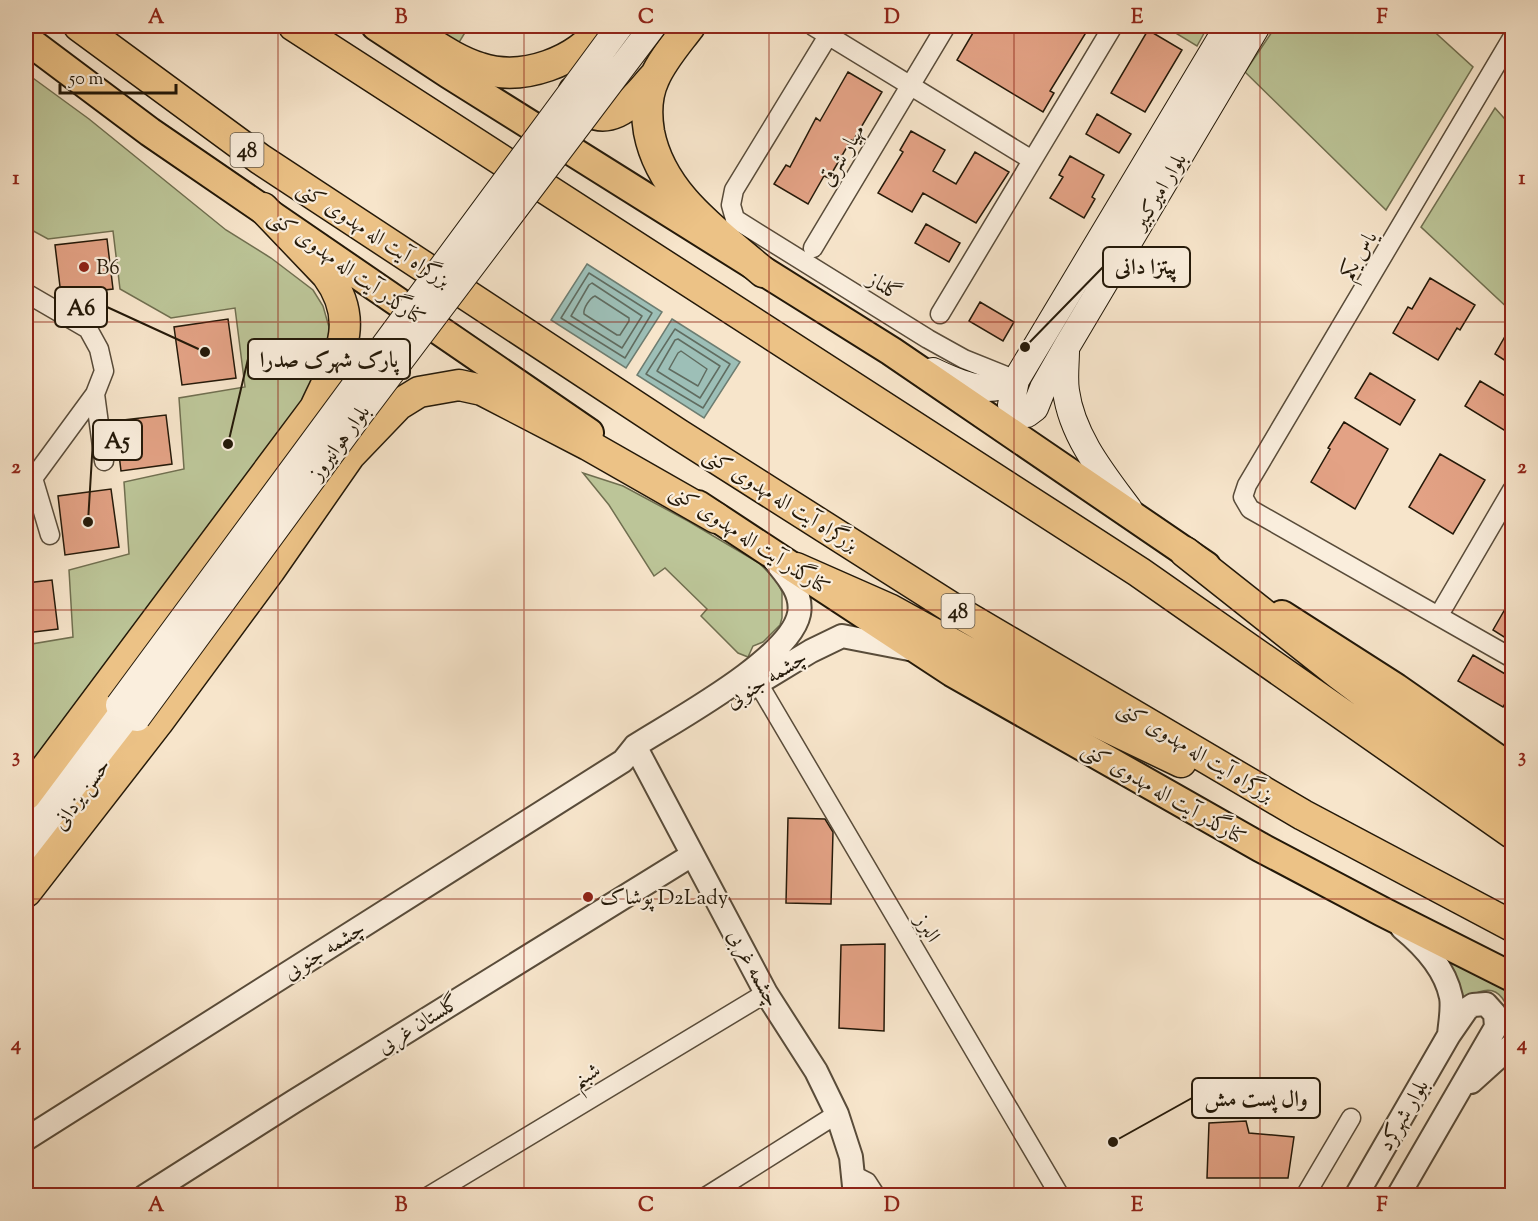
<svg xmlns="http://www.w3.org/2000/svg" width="1538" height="1221" font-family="'Sorts Mill Goudy',Amiri,serif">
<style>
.green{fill:#bcc598;stroke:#706f50;stroke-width:1.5}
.water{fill:#9dbfb7;stroke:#6d7d71;stroke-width:1.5}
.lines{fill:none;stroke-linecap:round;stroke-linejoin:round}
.shore{stroke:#606c60;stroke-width:1.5}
.building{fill:#e3a285;stroke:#241909;stroke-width:1.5}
.minor-casing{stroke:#594c3a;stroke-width:21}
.tertiary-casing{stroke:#594c3a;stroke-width:26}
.secondary-casing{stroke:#241909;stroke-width:28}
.primary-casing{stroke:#241909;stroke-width:32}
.trunk-casing{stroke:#241909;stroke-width:33}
.minor{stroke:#faeedd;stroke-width:18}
.tertiary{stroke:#faeedd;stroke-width:22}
.secondary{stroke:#faeedd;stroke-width:26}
.primary{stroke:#ecc286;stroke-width:28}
.trunk{stroke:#ecc286;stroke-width:30}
.secondary-bridge-casing{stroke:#241909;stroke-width:28;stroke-linecap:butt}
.secondary-bridge{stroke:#faeedd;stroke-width:26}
.grid{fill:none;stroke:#8f2418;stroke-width:1.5;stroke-opacity:0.55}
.poi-dot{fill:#8f2418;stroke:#faeedd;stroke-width:2}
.labels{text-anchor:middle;stroke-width:4.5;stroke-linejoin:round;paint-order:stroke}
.shield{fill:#faeedd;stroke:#645949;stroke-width:1.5}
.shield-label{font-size:20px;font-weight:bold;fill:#241909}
.street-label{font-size:21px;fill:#241909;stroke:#faeedd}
.poi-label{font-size:21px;fill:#241909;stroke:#faeedd;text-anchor:start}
.leader{fill:none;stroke:#241909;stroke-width:2}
.callout-dot{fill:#241909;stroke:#faeedd;stroke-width:2}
.callout{fill:#faeedd;stroke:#241909;stroke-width:2}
.callout-label{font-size:22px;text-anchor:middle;font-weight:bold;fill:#241909}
.neatline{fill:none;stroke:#8f2418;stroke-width:2}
.grid-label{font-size:20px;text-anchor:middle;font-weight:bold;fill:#8f2418}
</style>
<rect width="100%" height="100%" fill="#f7e5cb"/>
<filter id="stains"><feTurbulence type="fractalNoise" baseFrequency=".00333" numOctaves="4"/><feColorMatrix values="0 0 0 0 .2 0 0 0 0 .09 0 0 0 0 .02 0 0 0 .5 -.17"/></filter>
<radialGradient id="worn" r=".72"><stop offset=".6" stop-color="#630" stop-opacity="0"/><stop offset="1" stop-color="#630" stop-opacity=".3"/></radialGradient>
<path class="green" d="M415 26H469L455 49Z
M1164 26H1208L1197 46Z
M1276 26H1428L1473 67 1386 210 1245 72Z
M26 73 89 119 226 230 271 258 313 290 323 306 329 327 328 347 293 419 26 783V645L73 637 69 570 129 554 124 482 184 469 179 398 245 387 235 308 171 318 120 289 113 231 48 239 26 227Z
M1495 108 1512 127V312L1421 227Z
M583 473 623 486 688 521 759 563 777 581 782 592V618L780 625 763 642 753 646 748 657 738 653 701 616 707 609 665 568 654 576 609 505Z
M1438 948 1512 989V1039L1493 1055C1498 1045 1505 1035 1507 1024 1511 1006 1500 984 1479 992 1471 995 1465 1000 1458 1005Z"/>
<path class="water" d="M587 264 662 312 626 368 551 320Z
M672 319 740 362 704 418 637 375Z"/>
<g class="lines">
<path class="shore" d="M589 273 652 313 625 358 561 318Z
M592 283 642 316 622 348 571 316 589 285Z
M595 296 629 318V321L620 335H617L584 314C583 308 590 298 595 296Z
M675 329 730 364 703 408 646 374Z
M678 339 720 366 700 398 657 371 675 340Z
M681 351 707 369 698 386 669 369 678 353Z"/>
</g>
<path class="building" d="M977 26H1090L1050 91 1054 93 1043 112 957 60Z
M1148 30 1182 50 1145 112 1111 93Z
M848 72 882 92 853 141 851 140 829 178 824 176 808 204 774 184 786 165 790 167 816 118 820 121Z
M1097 114 1131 134 1119 153 1086 134Z
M911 131 945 150 933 171 956 184 975 152 1009 172 976 223 923 193 912 212 878 193 903 152 900 150Z
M1070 156 1104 175 1092 197 1095 199 1084 218 1050 198 1063 177 1059 175Z
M926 224 960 243 949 262 915 243Z
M107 239 113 289 61 295 55 245Z
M1430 278 1475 305 1460 330 1457 328 1438 360 1393 333 1408 307 1412 309Z
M980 302 1014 322 1003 341 969 321Z
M228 319 236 378 182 385 174 327Z
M1512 324V365L1495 354Z
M1370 373 1415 400 1400 425 1355 398Z
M1480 381 1512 400V435L1465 406Z
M166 415 172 464 121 471 115 421Z
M1344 422 1388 449 1355 509 1311 482 1330 449 1328 448Z
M1440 454 1485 480 1453 534 1409 507Z
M111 489 119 547 65 555 58 496Z
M52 580 58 629 26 633V583Z
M1512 597V642L1493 630Z
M1473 655 1512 678V691L1503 707 1458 681Z
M788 818 825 819 833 832 831 904 786 903Z
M885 944 884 1031 839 1028 841 945Z
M1246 1121 1249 1133 1294 1137 1288 1178H1207L1209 1123Z"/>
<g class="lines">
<g class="minor-casing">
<path id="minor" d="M813 26 1032 160
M834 26 734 190 731 205 735 219 928 339 964 359 1016 380
M1512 38 1247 485 1243 497 1250 509 1512 658
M813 248 946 26
M26 293 88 329 99 349 104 371 95 394 26 488
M59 312 97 307
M940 314 1113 26
M95 394 104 461
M33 478 50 535
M1439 615 1512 490
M758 683 1060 1196
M853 1175 867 1182 876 1196
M429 1196 766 993
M707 1196 837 1114
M1305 1196 1351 1118"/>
</g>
<g class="tertiary-casing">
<path id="tertiary" d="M745 691 811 651 842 636 909 649
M635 746 766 993 816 1071 837 1114 851 1157 855 1196
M1402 928C1424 946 1445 968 1451 997 1453 1008 1450 1023 1449 1035
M1471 1082 1512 1045
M26 1139 623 761 635 746C674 721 790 659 799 614 803 593 787 576 775 561
M145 1196 293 1102 692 855
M1356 1196 1449 1035 1467 1009 1473 1005 1486 1004 1495 1014 1496 1027 1398 1196"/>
</g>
<g class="secondary-casing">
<path id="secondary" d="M1066 350C1066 364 1064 378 1066 391 1072 436 1103 474 1129 509
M933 371C960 384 989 397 1016 380L1228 26
M1016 380 1011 405 1017 412 1027 414 1035 408 1043 388 1067 346 1257 26
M26 830 119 705
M33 860 137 718"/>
</g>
<g class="primary-casing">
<path id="primary" d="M376 26 449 74 891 351 1206 566
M26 39 150 132 589 433
M698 505 952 672 1260 847 1383 912 1512 977
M1282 615 1396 688 1512 769"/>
</g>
<g class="trunk-casing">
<path id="trunk" d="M79 26 260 159 678 434 960 613 1303 815 1512 926
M294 26 1139 572 1512 833
M403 26C428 40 453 60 480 68 523 82 577 62 603 26
M690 26C678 42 662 60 654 79 646 96 646 114 649 132 661 195 717 232 763 272
M574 91C578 110 597 121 617 112 632 105 643 89 654 77
M1185 552 1339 674 1512 804
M796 568 889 609 1072 710 1181 762
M26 795 315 408C337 360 363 324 327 275L263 208
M26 892 158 722 270 570 350 455 398 405 419 392 459 385 482 390 588 445 716 518"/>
</g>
<use href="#minor" class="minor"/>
<use href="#tertiary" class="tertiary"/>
<use href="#secondary" class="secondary"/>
<use href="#primary" class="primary"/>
<use href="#trunk" class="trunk"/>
<g class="secondary-bridge-casing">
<path id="secondary-bridge" d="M119 705 620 26
M137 718 357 418 653 26"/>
</g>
<use href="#secondary-bridge" class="secondary-bridge"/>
</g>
<path class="grid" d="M278 26V1196M524 26V1196M769 26V1196M1014 26V1196M1260 26V1196M26 322H1512M26 610H1512M26 899H1512"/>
<g class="poi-dot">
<circle cx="84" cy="267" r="6"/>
<circle cx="588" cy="897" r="6"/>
</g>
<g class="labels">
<g class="shield">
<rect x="230.5" y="133" width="33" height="34" rx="4.5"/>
<rect x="941.5" y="594" width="33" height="34" rx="4.5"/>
</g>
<g class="shield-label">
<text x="247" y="157">48</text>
<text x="958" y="618">48</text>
</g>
<g class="street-label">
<text transform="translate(842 155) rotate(-59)" y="7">مهیار شرقی</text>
<text transform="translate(1159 191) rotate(-59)" y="7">بلوار امیرکبیر</text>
<text transform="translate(374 234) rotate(33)" y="7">بزرگراه آیت اله مهدوی کنی</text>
<text transform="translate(1358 255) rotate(-59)" y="7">یاس یکم</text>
<text transform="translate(347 267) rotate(35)" y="7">کنارگذر آیت اله مهدوی کنی</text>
<text transform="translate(885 286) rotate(32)" y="7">گلناز</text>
<text transform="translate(339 442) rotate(-54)" y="7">بلوار هوانیروز</text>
<text transform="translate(781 499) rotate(32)" y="7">بزرگراه آیت اله مهدوی کنی</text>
<text transform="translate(750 539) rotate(33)" y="7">کنارگذر آیت اله مهدوی کنی</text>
<text transform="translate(766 679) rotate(-32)" y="7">چشمه جنوبی</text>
<text transform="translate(1196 751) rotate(31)" y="7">بزرگراه آیت اله مهدوی کنی</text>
<text transform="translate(1164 793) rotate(30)" y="7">کنارگذر آیت اله مهدوی کنی</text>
<text transform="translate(81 794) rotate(-54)" y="7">حسن یزدانی</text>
<text transform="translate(928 928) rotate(59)" y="7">البرز</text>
<text transform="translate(324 950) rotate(-32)" y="7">چشمه جنوبی</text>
<text transform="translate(754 968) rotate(61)" y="7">چشمه غربی</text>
<text transform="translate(418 1024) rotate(-32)" y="7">گلستان غربی</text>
<text transform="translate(586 1075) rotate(-31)" y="7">شبنم</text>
<text transform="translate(1403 1115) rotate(-60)" y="7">بلوار شهرکرد</text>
</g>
<g class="poi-label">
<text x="96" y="274">B6</text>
<text x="600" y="904">پوشاک D2Lady</text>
</g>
</g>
<path class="leader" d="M1025 347L1103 267M205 352L107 307M228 444L248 359M88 522L93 440M1113 1142L1192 1098"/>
<g class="callout-dot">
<circle cx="1025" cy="347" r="6"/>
<circle cx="205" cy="352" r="6"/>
<circle cx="228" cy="444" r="6"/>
<circle cx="88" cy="522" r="6"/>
<circle cx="1113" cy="1142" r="6"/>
</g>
<g class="callout">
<rect x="1103" y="247" width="87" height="40" rx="6"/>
<rect x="55" y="287" width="52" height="40" rx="6"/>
<rect x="248" y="339" width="162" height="40" rx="6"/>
<rect x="93" y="420" width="49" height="40" rx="6"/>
<rect x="1192" y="1078" width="128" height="40" rx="6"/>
</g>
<g class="callout-label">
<text x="1146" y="274">پیتزا دانی</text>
<text x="81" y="315">A6</text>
<text x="329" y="367">پارک شهرک صدرا</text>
<text x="117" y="448">A5</text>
<text x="1256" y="1106">وال پست مش</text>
</g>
<rect width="1538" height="1221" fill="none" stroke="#f7e5cb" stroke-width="66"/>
<path d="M60 84v9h116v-9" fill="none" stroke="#241909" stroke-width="3"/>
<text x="69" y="84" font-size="18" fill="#241909" stroke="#faeedd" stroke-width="4.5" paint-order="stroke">50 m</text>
<rect x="33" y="33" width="1472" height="1155" class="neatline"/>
<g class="grid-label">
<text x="156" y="23">A</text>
<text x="401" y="23">B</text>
<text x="646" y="23">C</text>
<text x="892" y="23">D</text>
<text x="1137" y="23">E</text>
<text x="1382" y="23">F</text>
<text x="16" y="184">1</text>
<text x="1522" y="184">1</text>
<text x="16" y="473">2</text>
<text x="1522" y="473">2</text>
<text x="16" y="762">3</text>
<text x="1522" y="762">3</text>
<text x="16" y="1050">4</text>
<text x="1522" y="1050">4</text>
<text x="156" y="1211">A</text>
<text x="401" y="1211">B</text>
<text x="646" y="1211">C</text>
<text x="892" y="1211">D</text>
<text x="1137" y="1211">E</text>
<text x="1382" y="1211">F</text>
</g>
<rect width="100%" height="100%" filter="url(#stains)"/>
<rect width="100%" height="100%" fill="url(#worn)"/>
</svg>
